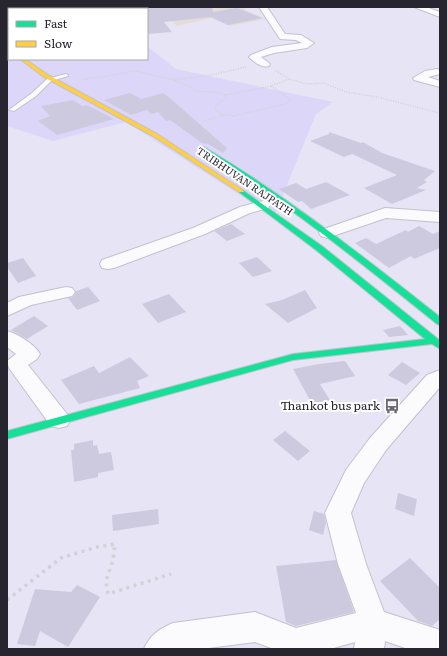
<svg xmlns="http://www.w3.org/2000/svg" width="447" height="656" font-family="Literata,serif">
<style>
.industrial{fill:#e4dcd9}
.green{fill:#dcd7f9}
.building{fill:#cdcadf}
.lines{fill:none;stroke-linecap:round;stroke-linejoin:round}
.lane-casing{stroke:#c3c1ce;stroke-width:2}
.street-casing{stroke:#c3c1ce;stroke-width:2}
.fast-casing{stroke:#c3c1ce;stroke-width:2}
.slow-casing{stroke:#c3c1ce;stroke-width:2}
.path-far1{stroke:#d2d1d6;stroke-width:1.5;stroke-dasharray:1 1.5;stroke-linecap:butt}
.path{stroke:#d2d1d6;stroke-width:3.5;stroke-dasharray:3 4.5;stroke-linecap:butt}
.lane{fill:#fbfbfe;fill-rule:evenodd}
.street{fill:#fbfbfe;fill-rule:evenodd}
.fast{fill:#16e098;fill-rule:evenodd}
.slow{fill:#ffcf43;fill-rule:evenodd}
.labels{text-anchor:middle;stroke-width:4;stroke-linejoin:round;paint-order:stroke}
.far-street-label{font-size:10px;fill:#262530;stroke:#fff}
.poi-label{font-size:12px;fill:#262530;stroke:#fff;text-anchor:end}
</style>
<rect width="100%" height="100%" fill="#e6e4f5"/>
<path class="industrial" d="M160 7H245V10L266 19 230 26 211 18 177 26Z"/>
<path class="green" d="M147 46 176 69 333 102 316 114 274 217 126 122 53 141 7 126V60L147 59Z"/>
<path class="building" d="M147 7H212L213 12 237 8 262 18 228 25 211 17 164 22 172 32 147 34Z
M130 93 141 99 163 93 171 99 227 148 223 153 208 144 202 143 170 120 166 121 158 112 151 114 147 110 131 115 104 100Z
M73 100 82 106 87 105 114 119 57 135 38 121 50 116 41 106Z
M329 132 361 143 363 142 382 153 435 171 424 180 427 182 417 188 426 190 392 204 364 188 397 175 352 154 344 157 310 141 329 134Z
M326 182 350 195 311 209 302 201 298 202 279 189 296 183 306 189Z
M231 224 245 234 227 241 214 231Z
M419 226 433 234 440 231V248L414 259 411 256 389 268 355 243 366 238 376 244 406 230 408 232Z
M257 257 272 271 253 277 239 263Z
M23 258 36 276 18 283 7 267V263Z
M88 287 100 301 77 310 68 298 73 297 76 291Z
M305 290 317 308 288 323 265 304 282 300Z
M169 294 186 312 158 323 142 304Z
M34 316 48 326 27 339 11 330Z
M400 326 408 335 389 337 383 330Z
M130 357 149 376 137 381 140 388 79 404 61 380 94 366 99 373Z
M345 361 355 376 320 384 330 400 312 404 293 369 319 364Z
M402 362 420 373 406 385 388 375Z
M285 431 310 451 298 461 273 440Z
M93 440V446L97 445 99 454 111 452 114 470 98 473V477L74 482 71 450H74V444Z
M398 493 417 499 414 516 395 509Z
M158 509 159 524 113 531 112 515Z
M314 511 324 514 326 523 323 535 309 530Z
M410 558 440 588V619L432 626 418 621 380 581Z
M336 560 354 612 296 626 286 622 276 566Z
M77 585 100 597 68 647 40 631 35 646 17 644 35 589 71 592Z"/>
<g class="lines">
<g class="lane-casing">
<path id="lane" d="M66 74 68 75V76L51 81 36 96 14 111 9 110 32 93 47 79Z"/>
</g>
<g class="street-casing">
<path id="street" d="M259 7H267L285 34 301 35 314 43 307 48 274 53 261 57 270 64 269 66C262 68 254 62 249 57L251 55 272 47 302 43 296 40 280 39Z
M414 7H426L440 12V17Z
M437 69 440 70V74L428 77 440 81V87L414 80 413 78 425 71Z
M263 201 268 202 270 205 268 208 250 213 205 234 114 268 108 269 102 268 100 264 102 260 193 228 240 207Z
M385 208 440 212V222L386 218 327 238 321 236 319 233 321 230Z
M66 287 72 288 75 292 72 296 31 305 7 316V303L19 297Z
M7 331C18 334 34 344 40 354L37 359 28 365 67 414 70 420 67 426 59 428 51 426 9 368 7 361 16 354 7 347Z
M440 370V387L386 450 364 483 351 513 366 564 384 612 440 630V649H408L385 641 384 649H354L355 642 330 649H274L255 642 201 649H144C150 635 159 629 173 623L255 612 296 628 356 613 338 564 325 513 346 470 370 438 427 375Z"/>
</g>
<g class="fast-casing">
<path id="fast" d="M26 7H31L33 9H28Z
M200 147H204C288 197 364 257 440 317V325L437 324C360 262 284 201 200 149Z
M241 189 322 246 438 339 440 341V349L432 344 293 360 7 439V431L293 354 425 339 316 250 239 192V190Z"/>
</g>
<g class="slow-casing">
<path id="slow" d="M20 59H25L48 75 157 134 244 191 243 192H239L153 136 44 77Z"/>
</g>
<path class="path-far1" d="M289 79 307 84 324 83 346 92 377 97 440 113
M82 80 136 71 174 80 189 86 195 91 214 92 226 95V98L217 104 215 110 224 115 234 116 285 104 291 100 271 86 289 79 275 70
M174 80 211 75 246 67
M226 95 271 86
M203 121 224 115"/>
<path class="path" d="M7 600 61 558 97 547 115 544 113 560 106 581 108 594 171 574"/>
<use href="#lane" class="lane"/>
<use href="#street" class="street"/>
<use href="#fast" class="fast"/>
<use href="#slow" class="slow"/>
</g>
<defs>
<g id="bus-bare" transform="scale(1.2)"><path d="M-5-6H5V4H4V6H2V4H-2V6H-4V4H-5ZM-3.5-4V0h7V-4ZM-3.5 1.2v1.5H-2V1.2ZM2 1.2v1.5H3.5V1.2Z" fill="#696875" stroke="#fff" stroke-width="2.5" paint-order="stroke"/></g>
</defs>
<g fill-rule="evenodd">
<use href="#bus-bare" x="392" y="406"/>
</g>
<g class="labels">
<g class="far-street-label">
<text transform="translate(245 181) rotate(34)" y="4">TRIBHUVAN RAJPATH</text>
</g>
<g class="poi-label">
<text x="380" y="410">Thankot bus park</text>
</g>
</g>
<rect width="447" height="656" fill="none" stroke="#262530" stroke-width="16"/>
<rect x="8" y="8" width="140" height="52" fill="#ffffff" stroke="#a8a8ac"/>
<rect x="16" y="21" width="20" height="6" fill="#16e098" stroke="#a8a8ac"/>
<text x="44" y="28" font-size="12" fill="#262530">Fast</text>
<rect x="16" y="41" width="20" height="6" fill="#ffcf43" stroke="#a8a8ac"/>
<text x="44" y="48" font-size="12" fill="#262530">Slow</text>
</svg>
